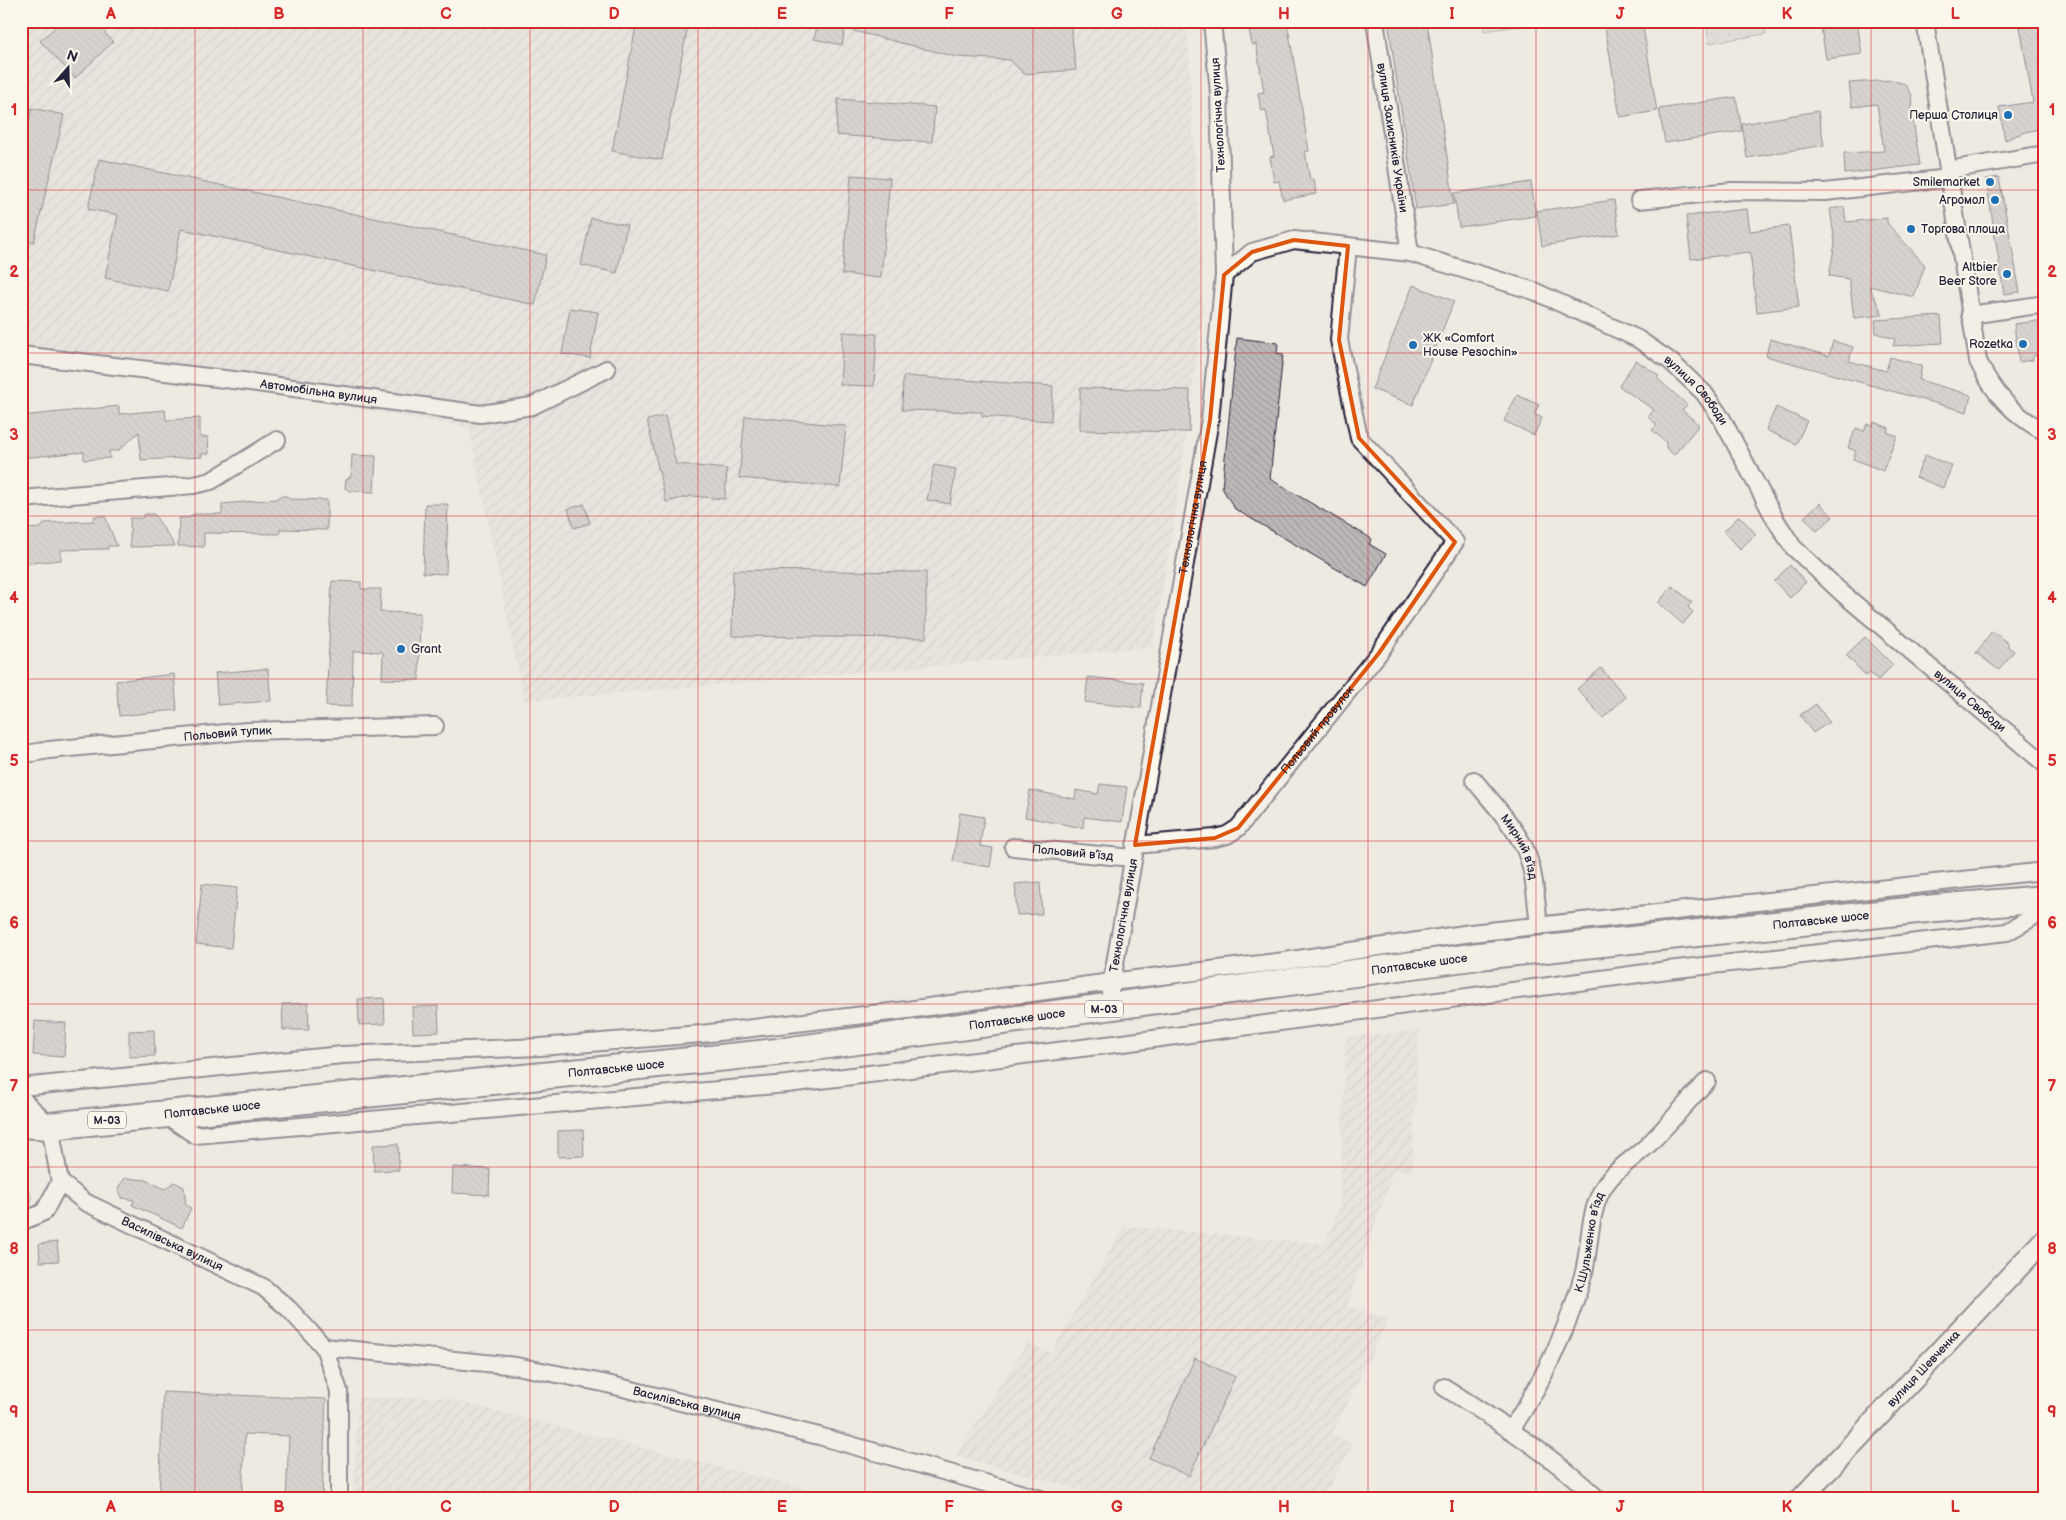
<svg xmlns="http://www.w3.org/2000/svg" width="2066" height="1520" font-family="'Balsamiq Sans',sans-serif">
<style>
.industrial{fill:url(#industrial-furrows)}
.grass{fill:url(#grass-dots);stroke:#797882}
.pitch{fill:#d0cdc9;stroke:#797882}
.building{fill:url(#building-back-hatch);stroke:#22223b}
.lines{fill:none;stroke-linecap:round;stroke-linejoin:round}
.minor-casing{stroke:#22223b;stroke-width:20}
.tertiary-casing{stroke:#22223b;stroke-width:24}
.trunk-casing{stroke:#22223b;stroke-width:30}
.minor{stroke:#fbf7ec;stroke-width:16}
.tertiary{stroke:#fbf7ec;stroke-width:20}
.trunk{stroke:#fbf7ec;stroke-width:26}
.marked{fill:none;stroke:#de560e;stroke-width:4;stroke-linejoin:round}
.grid{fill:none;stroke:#d62828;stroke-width:1;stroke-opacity:0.55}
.poi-dot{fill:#1f6fb2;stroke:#fbf7ec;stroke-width:2}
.labels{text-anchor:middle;stroke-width:4;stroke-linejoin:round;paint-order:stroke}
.shield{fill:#fbf7ec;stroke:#636270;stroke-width:1}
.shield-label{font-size:11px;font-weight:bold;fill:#22223b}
.street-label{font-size:12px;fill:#22223b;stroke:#fbf7ec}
.poi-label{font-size:12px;fill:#22223b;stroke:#fbf7ec;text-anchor:end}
.neatline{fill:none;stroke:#d62828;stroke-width:2}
.grid-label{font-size:16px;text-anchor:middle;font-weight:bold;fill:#d62828}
</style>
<defs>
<pattern id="industrial-furrows" width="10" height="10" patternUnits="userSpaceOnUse" patternTransform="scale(1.25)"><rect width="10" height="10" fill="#dfdbd5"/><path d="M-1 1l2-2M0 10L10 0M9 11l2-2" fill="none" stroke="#bfbcb8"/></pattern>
<pattern id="grass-dots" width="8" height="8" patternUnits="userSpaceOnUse" patternTransform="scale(1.25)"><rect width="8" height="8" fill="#d0cdc9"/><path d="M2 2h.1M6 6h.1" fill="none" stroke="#b2b0ae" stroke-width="1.8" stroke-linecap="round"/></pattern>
<pattern id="building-back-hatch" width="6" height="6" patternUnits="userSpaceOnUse" patternTransform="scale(1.25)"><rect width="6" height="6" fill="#bcb8b8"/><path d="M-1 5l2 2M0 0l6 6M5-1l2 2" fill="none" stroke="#a19e9f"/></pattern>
</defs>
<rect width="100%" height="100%" fill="#eeeae2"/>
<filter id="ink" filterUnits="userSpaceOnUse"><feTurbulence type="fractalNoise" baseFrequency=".02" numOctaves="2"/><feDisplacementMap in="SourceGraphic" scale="10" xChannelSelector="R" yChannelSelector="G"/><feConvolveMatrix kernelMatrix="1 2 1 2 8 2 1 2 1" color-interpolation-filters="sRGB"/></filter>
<g filter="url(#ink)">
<path class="industrial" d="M21 21H1187L1203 311 1176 509 1153 647 524 701 469 428 21 350Z
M1419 1031 1412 1171 1394 1170 1347 1306 1389 1319 1332 1434 1353 1445 1322 1499H1114L955 1456 1027 1343 1051 1353 1124 1226 1325 1244 1339 1208 1346 1037Z
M441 1397 847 1499H353L358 1398Z"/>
<path class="grass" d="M1706 21H1764L1766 34 1709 43Z
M21 1185C30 1187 33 1196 31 1204L21 1209Z"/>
<path class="pitch" d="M1483 21H1549V22L1484 31Z"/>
<path class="building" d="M62 21H94L113 42 75 78 40 41Z
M637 21H670L688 25 662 160 612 151Z
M834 21H1070L1076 70 1024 74 1010 60 957 57 834 26Z
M1252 21H1287L1309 151 1305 152 1310 180 1314 179 1316 194 1283 200 1279 181 1274 182 1270 157 1274 156 1266 110 1261 111 1258 93 1264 92 1256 44 1252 45 1249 29H1253Z
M1388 21H1427L1454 204 1416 209Z
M1604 21H1642L1657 111 1620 117Z
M1820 21H1857L1862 54 1826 59Z
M2019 21H2045V128L2025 132 2005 140 1999 107 2033 102Z
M818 23 845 29 842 45 814 39Z
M1892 80 1905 84 1912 95 1913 106 1911 107 1920 165 1845 174 1844 153 1884 151 1877 104 1852 107 1849 83Z
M1736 97 1742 131 1665 143 1659 109Z
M838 99 935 107 932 142 836 135Z
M32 108 64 115 34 242 21 239V155Z
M1818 111 1824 145 1747 158 1742 124Z
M99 159 546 255 535 305 181 229 168 291 105 278 118 215 88 209Z
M851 175 890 178 881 278 842 274Z
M1999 177 2020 292 2004 294 1986 179Z
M1531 182 1536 216 1459 227 1454 193Z
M1614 200 1619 234 1542 246 1537 211Z
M1844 207 1846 222 1887 218V223L1925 265 1914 297 1869 286 1883 315 1854 318 1849 279 1829 276 1835 243 1830 209Z
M1747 209 1750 231 1789 226 1799 307 1757 312 1750 252 1691 259 1686 216Z
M591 218 627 225 617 273 581 265Z
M1413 285 1454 301 1413 405 1372 389Z
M570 308 598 312 590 358 562 354Z
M1941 316 1943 343 1893 346 1895 339 1876 333 1875 320Z
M2045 320V354L2033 356V360L2019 362 2014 324Z
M843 332 877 334 874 386 840 385Z
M1237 338 1278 343 1277 353 1283 354 1270 479 1372 539 1369 544 1386 554 1367 587 1235 509 1222 488Z
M1770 339 1829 356 1833 341 1853 347 1849 361 1886 371 1890 357 1922 366 1919 380 1971 395 1967 412 1766 356Z
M1636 360 1659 376 1657 378 1687 405 1682 410 1699 425 1674 455 1666 448V442L1652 430 1657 425 1648 417 1654 410 1619 386Z
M903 376 1053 386 1051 421 982 416V412L902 410Z
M1080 388 1190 390 1189 432 1080 430Z
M1517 395 1539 405 1534 414 1542 418 1534 435 1504 421Z
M119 406V414L165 410 166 420 200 418V437H208L209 454H201L202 457 141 460 139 432 118 451H109L110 458 84 460V452L21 458V416Z
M1776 407 1807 421 1796 444 1766 430Z
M665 416 676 464 727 469 725 499 692 496 666 502 647 420Z
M745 416 846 426 840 487 739 478Z
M1874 422 1889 428 1887 432 1897 436 1883 471 1853 459 1856 451 1848 448 1856 428 1864 431 1867 424 1873 426Z
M352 455 376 456 374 492 350 491 345 488 346 480 351 476Z
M1925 455 1952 466 1943 488 1916 477Z
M934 465 956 469 950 504 927 500Z
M280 496H287L290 499 327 500V530L280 529V534L204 533V547L178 546 179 518H189L193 514H222V504L276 499Z
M1820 503 1833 517 1817 531 1804 517Z
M425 504H448L446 574 423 573Z
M584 504 590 523 574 528 568 509Z
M145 514H154L175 546 130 547V518H142Z
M95 516H105L117 546H108V549L61 550V560L21 564V529L41 528 44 523 93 521Z
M1739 516 1756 534 1740 549 1724 531Z
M1790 565 1806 582 1790 598 1774 581Z
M733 570 926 572V638L732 636Z
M332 581 361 582V589H381L380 612 420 613 419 680 382 679 383 652 353 651 352 707 326 706Z
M1672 586 1692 602 1688 607 1693 612 1683 624 1658 603Z
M1992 631 2009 644 2007 646 2014 651 1999 670 1976 653Z
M1865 637 1893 665 1878 680 1870 673 1866 676 1846 655Z
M1601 668 1626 697 1603 718 1577 689Z
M262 669H268L271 701 218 705 215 673Z
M174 674 177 710 119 716 116 681Z
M1088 677 1143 683 1141 708 1085 702Z
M1816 704 1829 722 1813 733 1800 715Z
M1100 784 1127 787 1122 822 1084 817 1083 828 1025 817 1030 790 1075 799 1076 790 1098 794Z
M960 813 984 817 980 846 993 848 990 867 953 861Z
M1040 882 1042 914 1017 915 1015 884Z
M202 884 237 888 231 948 196 944Z
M384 998 385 1024 359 1025 358 999Z
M308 1003 309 1030H283L282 1004Z
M438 1006 439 1032 413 1033 412 1007Z
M35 1021 66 1023 64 1057 33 1055Z
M154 1030 155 1056 129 1057V1031Z
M583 1130 584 1156 558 1157V1131Z
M398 1144 399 1170 374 1171 373 1145Z
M453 1167 490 1169 489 1195 452 1193Z
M125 1178 146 1180 165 1189 174 1182 184 1187 186 1205 191 1208 182 1228 132 1205 134 1200 122 1198 118 1188Z
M57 1242 59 1261 40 1262 39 1244Z
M1195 1358 1235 1377 1189 1476 1149 1458Z
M163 1392 326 1399 322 1499H286L289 1436 245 1434 242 1499H159Z"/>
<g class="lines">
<g class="minor-casing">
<g id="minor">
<path id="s1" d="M1375 21 1410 253"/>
<path d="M1925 21 1978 361C1993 393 2013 415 2045 432"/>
<path d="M1948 170 2045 154"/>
<path d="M1639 200 1732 191 1825 192 1949 178"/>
<path id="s2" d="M1224 275 1252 252 1294 240 1410 253 1534 291 1638 339 1670 361 1704 393 1722 419 1775 519 1793 547 1842 593 2045 764"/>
<path d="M1970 315 2045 304"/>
<path id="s3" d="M21 355 250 382 481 414 532 406 607 369"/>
<path d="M21 499 194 485 211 481 277 440"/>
<path id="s4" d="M21 755 49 750 247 731 435 726"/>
<path id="s5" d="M1474 780C1491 801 1513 824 1525 849 1535 872 1536 901 1539 926"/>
<path id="s6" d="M1135 845 1215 838 1227 835 1238 828 1379 653 1455 542 1359 438 1339 340 1348 246"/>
<path id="s7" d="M1013 847 1133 858"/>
<path id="s8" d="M1110 992 1210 420 1224 275 1219 93 1212 21"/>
<path d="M21 1087 342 1055 540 1047 701 1034 907 1010 1111 982 1285 961 1471 933 2045 871"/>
<path id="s9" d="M21 1098 50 1126 60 1182 85 1202 263 1287 289 1309 324 1347 339 1391V1499"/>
<path d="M164 1114 195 1135 787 1084 1123 1043 1668 970 2007 932 2045 910"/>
<path d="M21 1222 44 1212 60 1182"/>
<path id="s10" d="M324 1347 516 1366 603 1383 819 1436 1041 1499"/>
<path d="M1444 1387C1497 1421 1552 1455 1598 1499"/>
<path id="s11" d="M1511 1430C1544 1380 1568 1329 1584 1272 1590 1246 1589 1214 1602 1190 1612 1171 1632 1160 1648 1145 1668 1125 1687 1102 1707 1081"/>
</g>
</g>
<g class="tertiary-casing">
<g id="tertiary">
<path id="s12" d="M1801 1499 2045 1239"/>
</g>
</g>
<g class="trunk-casing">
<g id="trunk">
<path id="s13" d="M21 1124 50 1126 777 1052 1479 956 1936 908 2045 899"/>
</g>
</g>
<use href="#minor" class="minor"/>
<use href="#tertiary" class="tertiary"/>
<use href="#trunk" class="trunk"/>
</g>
</g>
<path d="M0 0H2066V1520H0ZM1294 240 1348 246 1339 340 1359 438 1455 542 1379 653 1238 828 1215 838 1135 845 1210 420 1224 275 1252 252Z" fill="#eeeae2" fill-opacity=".55" fill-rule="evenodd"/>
<path class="marked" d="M1294 240 1348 246 1339 340 1359 438 1455 542 1379 653 1238 828 1215 838 1135 845 1210 420 1224 275 1252 252Z"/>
<path class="grid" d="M195 21V1499M363 21V1499M530 21V1499M698 21V1499M865 21V1499M1033 21V1499M1201 21V1499M1368 21V1499M1536 21V1499M1703 21V1499M1871 21V1499M21 190H2045M21 353H2045M21 516H2045M21 679H2045M21 841H2045M21 1004H2045M21 1167H2045M21 1330H2045"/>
<g class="poi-dot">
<circle cx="2008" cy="115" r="5"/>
<circle cx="1990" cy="182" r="5"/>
<circle cx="1995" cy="200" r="5"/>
<circle cx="1911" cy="229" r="5"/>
<circle cx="2007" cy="274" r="5"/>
<circle cx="2023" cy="344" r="5"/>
<circle cx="1413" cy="345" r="5"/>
<circle cx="401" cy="649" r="5"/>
</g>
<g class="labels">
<g class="shield">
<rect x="1085" y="1000.5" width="38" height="17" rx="4"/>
<rect x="88" y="1111.5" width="38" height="17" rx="4"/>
</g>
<g class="shield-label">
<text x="1104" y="1013">М-03</text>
<text x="107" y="1124">М-03</text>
</g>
<g class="street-label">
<text transform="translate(1218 115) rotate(-93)" y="4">Технологічна вулиця</text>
<text dy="4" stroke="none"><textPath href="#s1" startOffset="118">вулиця Захисників України</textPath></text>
<text dy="4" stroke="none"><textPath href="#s3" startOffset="300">Автомобільна вулиця</textPath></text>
<text dy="4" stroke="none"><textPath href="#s2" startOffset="519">вулиця Свободи</textPath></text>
<text dy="4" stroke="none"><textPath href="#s8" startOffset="482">Технологічна вулиця</textPath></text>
<text dy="4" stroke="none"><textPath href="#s2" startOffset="939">вулиця Свободи</textPath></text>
<text dy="4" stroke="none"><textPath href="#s6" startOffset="232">Польовий провулок</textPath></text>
<text dy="4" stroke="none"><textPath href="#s4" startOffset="208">Польовий тупик</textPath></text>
<text dy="4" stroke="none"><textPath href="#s5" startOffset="82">Мирний в’їзд</textPath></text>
<text dy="4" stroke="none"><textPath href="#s7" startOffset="60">Польовий в’їзд</textPath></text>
<text dy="4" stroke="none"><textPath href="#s8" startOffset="78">Технологічна вулиця</textPath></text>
<text dy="4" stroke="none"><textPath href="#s13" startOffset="1812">Полтавське шосе</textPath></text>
<text dy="4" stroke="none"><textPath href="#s13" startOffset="1408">Полтавське шосе</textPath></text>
<text dy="4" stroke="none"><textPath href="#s13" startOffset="1002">Полтавське шосе</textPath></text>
<text dy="4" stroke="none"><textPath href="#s13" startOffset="598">Полтавське шосе</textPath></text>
<text dy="4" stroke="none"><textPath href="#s13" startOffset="192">Полтавське шосе</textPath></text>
<text dy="4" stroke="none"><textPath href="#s11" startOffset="205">К.Шульженко в’їзд</textPath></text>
<text dy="4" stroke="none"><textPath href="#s9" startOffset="226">Василівська вулиця</textPath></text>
<text dy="4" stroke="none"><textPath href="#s12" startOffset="179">вулиця Шевченка</textPath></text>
<text dy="4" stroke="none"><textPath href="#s10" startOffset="368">Василівська вулиця</textPath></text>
</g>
<g class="poi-label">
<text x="1998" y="119">Перша Столиця</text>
<text x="1980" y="186">Smilemarket</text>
<text x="1985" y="204">Агромол</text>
<text x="1921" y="233" text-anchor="start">Торгова площа</text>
<text x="1997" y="271">Altbier<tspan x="1997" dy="14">Beer Store</tspan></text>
<text x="1423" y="342" text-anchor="start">ЖК «Comfort<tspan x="1423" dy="14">House Pesochin»</tspan></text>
<text x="2013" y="348">Rozetka</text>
<text x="411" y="653" text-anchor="start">Grant</text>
</g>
</g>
<rect width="2066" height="1520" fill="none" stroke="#fbf7ec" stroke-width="55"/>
<g transform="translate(68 68) rotate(20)" stroke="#fbf7ec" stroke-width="4" paint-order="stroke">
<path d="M0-4L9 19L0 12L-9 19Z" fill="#22223b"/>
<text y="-8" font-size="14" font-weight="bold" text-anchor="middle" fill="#22223b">N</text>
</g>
<rect x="28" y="28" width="2010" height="1464" class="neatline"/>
<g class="grid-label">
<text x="111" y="19">A</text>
<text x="279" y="19">B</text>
<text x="446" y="19">C</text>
<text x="614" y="19">D</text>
<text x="782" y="19">E</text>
<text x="949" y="19">F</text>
<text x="1117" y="19">G</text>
<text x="1284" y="19">H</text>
<text x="1452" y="19">I</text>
<text x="1620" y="19">J</text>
<text x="1787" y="19">K</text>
<text x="1955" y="19">L</text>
<text x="14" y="115">1</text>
<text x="2052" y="115">1</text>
<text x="14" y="277">2</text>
<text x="2052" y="277">2</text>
<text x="14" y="440">3</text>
<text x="2052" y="440">3</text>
<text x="14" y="603">4</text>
<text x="2052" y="603">4</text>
<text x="14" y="766">5</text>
<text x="2052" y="766">5</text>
<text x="14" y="928">6</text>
<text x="2052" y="928">6</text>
<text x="14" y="1091">7</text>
<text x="2052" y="1091">7</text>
<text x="14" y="1254">8</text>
<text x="2052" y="1254">8</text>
<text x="14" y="1417">9</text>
<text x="2052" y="1417">9</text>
<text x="111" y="1512">A</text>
<text x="279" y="1512">B</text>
<text x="446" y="1512">C</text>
<text x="614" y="1512">D</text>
<text x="782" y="1512">E</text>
<text x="949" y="1512">F</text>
<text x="1117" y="1512">G</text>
<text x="1284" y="1512">H</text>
<text x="1452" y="1512">I</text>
<text x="1620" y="1512">J</text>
<text x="1787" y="1512">K</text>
<text x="1955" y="1512">L</text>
</g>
</svg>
